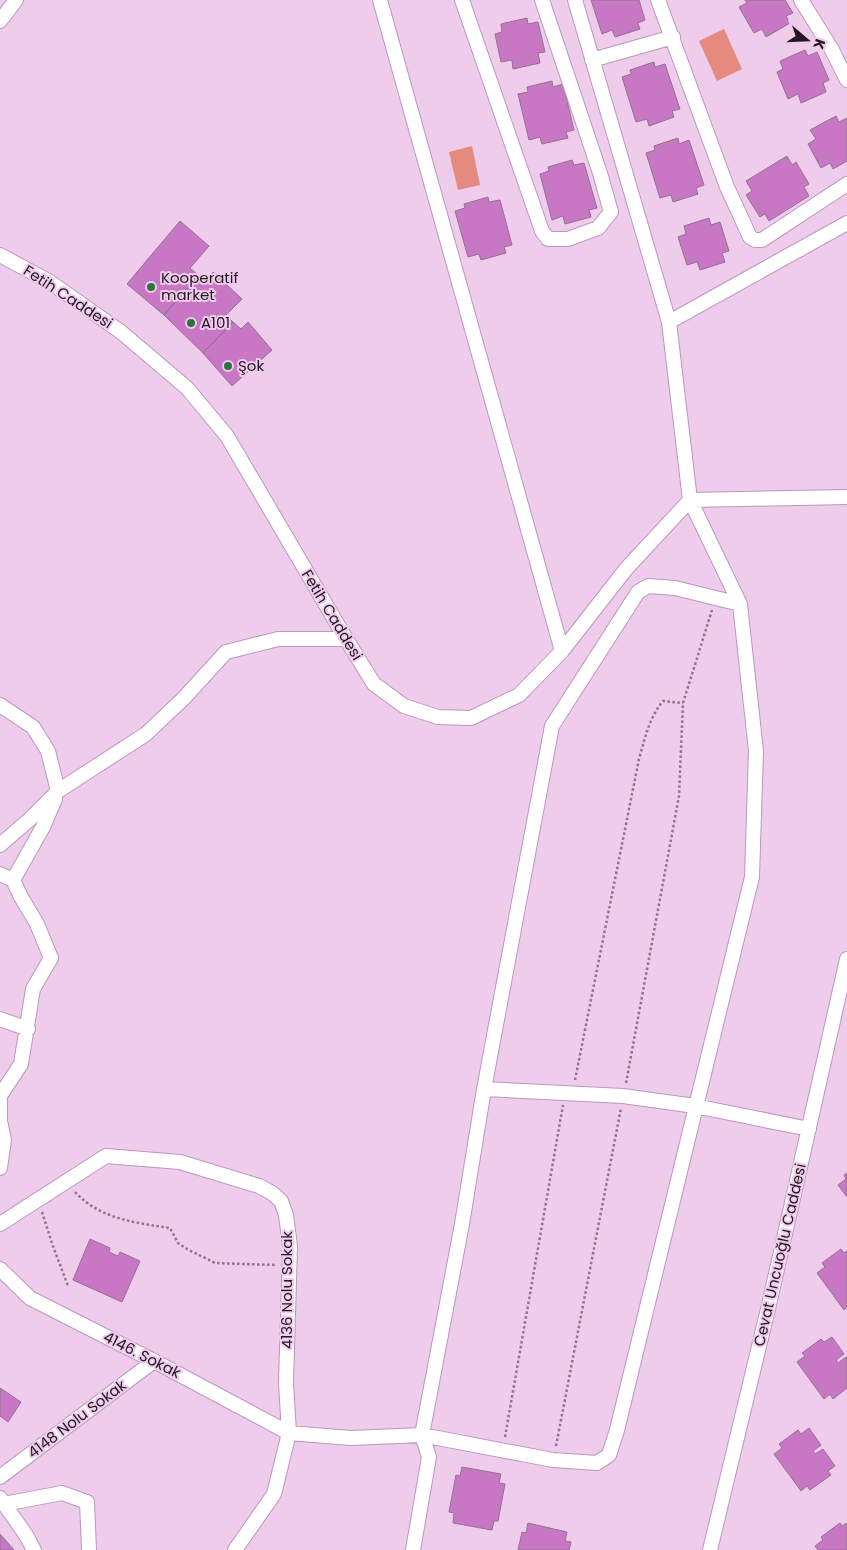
<svg xmlns="http://www.w3.org/2000/svg" width="847" height="1550" font-family="Poppins,sans-serif">
<style>
.green{fill:#e58a7e}
.building{fill:#c877c4;stroke:#927190}
.lines{fill:none;stroke-linecap:round;stroke-linejoin:round}
.minor-casing{stroke:#ba98b8;stroke-width:16}
.path{stroke:#8c738a;stroke-width:2.5;stroke-dasharray:2.5 2.5;stroke-linecap:butt}
.minor{stroke:#fff;stroke-width:14}
.poi-dot{fill:#2d723d;stroke:#efcbec;stroke-width:2}
.labels{text-anchor:middle;stroke-width:4;stroke-linejoin:round;paint-order:stroke}
.poi-label{font-size:15px;fill:#231622;stroke:#efcbec;text-anchor:start}
.street-label{font-size:15px;fill:#231622;stroke:#efcbec}
</style>
<rect width="100%" height="100%" fill="#efcbec"/>
<path class="green" d="M724 29 742 69 717 81 699 41Z
M472 146 480 185 458 190 449 152Z"/>
<path class="building" d="M591 0H639L645 20 638 23 640 29 615 37 612 30 602 34Z
M745 0H785L793 13 786 16 790 23 766 37 762 29 754 33 739 7 747 3Z
M527 18 528 24 538 22 545 52 538 53 540 63 513 69 512 60 501 62 495 34 502 32 501 24Z
M805 50 808 56 817 52 829 80 823 83 826 92 801 103 798 94 788 99 777 72 783 69 780 61Z
M654 62 655 67 665 64 680 109 672 111 674 117 649 126 647 119 636 122 622 77 631 74 630 70Z
M552 81 553 87 563 84 574 130 566 132 568 138 542 144 540 137 529 140 518 94 528 92 527 87Z
M836 116 839 122 847 118V161L833 169 830 163 821 168 808 144 816 139 810 130Z
M678 138 679 144 689 140 704 185 696 188 698 194 673 202 671 195 660 198 646 153 655 150 654 146Z
M787 156 792 165 796 162 809 184 804 187 809 196 769 221 765 214 760 217 746 195 752 191 746 181Z
M572 160 574 165 584 163 597 208 589 210 591 217 565 224 563 216 552 220 540 174 549 171 548 167Z
M488 197 489 202 500 200 512 245 504 247 506 253 481 260 479 254 468 257 455 211 465 208 464 204Z
M709 218 711 225 720 222 729 251 722 253 725 262 700 270 697 262 687 265 678 237 686 234 684 226Z
M180 221 209 246 190 268 198 275 164 315 127 284Z
M213 272 242 299 226 315 233 322 203 353 164 315 198 275 205 281Z
M233 322 241 329 248 322 272 350 232 386 203 353Z
M847 1173V1197L838 1185 846 1179 844 1175Z
M90 1239 110 1248 109 1252 118 1256 120 1252 140 1261 122 1302 73 1280Z
M841 1249 844 1253 847 1251V1307L844 1310 817 1273 825 1267 822 1263Z
M832 1337 844 1354 836 1360 838 1363 846 1357 847 1359V1388L833 1399 830 1394 824 1399 797 1362 805 1356 802 1353 821 1339 824 1342Z
M0 1388 21 1402 8 1422 0 1416Z
M809 1428 821 1445 813 1451 815 1454 823 1449 835 1466 828 1471 831 1475 810 1490 807 1486 801 1491 774 1454 782 1448 779 1444 798 1430 801 1434Z
M462 1467 501 1474 499 1483 505 1484 498 1521H494L492 1530 453 1523 454 1513 449 1512 456 1475 460 1476Z
M528 1523 567 1532 565 1541 571 1542 569 1550H518L522 1532 526 1533Z
M840 1523 842 1526 847 1523V1550H818L815 1546 823 1540 821 1537Z
M0 1534 14 1550H0Z"/>
<g class="lines">
<g class="minor-casing">
<path id="minor" d="M380 0 562 651
M462 0 542 231 548 239H568L598 228 611 212 600 173 542 0
M658 0 727 187 750 237 755 240H762L847 184
M801 0 831 48 847 80
M0 21 16 0
M592 60 673 37
M0 255 50 282 121 332 187 388 227 436 346 639 374 684 404 706 438 717 471 718 519 695 562 651 626 569 690 500
M669 322 847 223
M690 500 847 497
M0 705 33 727 48 751 58 791
M0 845 29 820 58 791 146 734 184 698 226 652 278 639H346
M0 874 13 880
M0 1019 28 1029
M484 1089 623 1096 695 1106 809 1129
M0 1168 4 1140 0 1121V1096L21 1064 33 989 51 958 37 924 21 897 13 880 43 827 55 799
M0 1224 106 1156 180 1162 259 1186 272 1193 281 1201 286 1215 290 1246 286 1383 289 1433 274 1494 235 1550
M0 1269 30 1298 154 1361 289 1433 351 1438 422 1435 553 1460 597 1463 609 1455 617 1430 752 877 756 751 740 604 690 500 669 322 575 0
M0 1477 154 1361
M0 1498 26 1535 34 1550
M4 1504 62 1493 87 1502 89 1550
M413 1550 429 1457 422 1435 462 1224 484 1089 552 726 638 592 648 586 675 588 740 604
M710 1550 768 1309 847 959"/>
</g>
<path class="path" d="M575 1080 639 759C645 738 649 718 663 701L683 703
M626 1083 679 796 683 703 712 610
M75 1192C100 1219 136 1223 170 1228L178 1243 187 1249 215 1263 276 1265
M42 1212 53 1246 68 1286
M505 1437 563 1105
M556 1446 621 1108"/>
<use href="#minor" class="minor"/>
</g>
<g class="poi-dot">
<circle cx="151" cy="287" r="5"/>
<circle cx="191" cy="323" r="5"/>
<circle cx="228" cy="366" r="5"/>
</g>
<g class="labels">
<g class="poi-label">
<text x="161" y="283">Kooperatif<tspan x="161" dy="17">market</tspan></text>
<text x="201" y="328">A101</text>
<text x="238" y="371">Şok</text>
</g>
<g class="street-label">
<text transform="translate(68 297) rotate(33)" y="5">Fetih Caddesi</text>
<text transform="translate(332 615) rotate(59)" y="5">Fetih Caddesi</text>
<text transform="translate(780 1255) rotate(-77)" y="5">Cevat Uncuoğlu Caddesi</text>
<text transform="translate(287 1290) rotate(-90)" y="5">4136 Nolu Sokak</text>
<text transform="translate(142 1355) rotate(27)" y="5">4146. Sokak</text>
<text transform="translate(77 1419) rotate(-37)" y="5">4148 Nolu Sokak</text>
</g>
</g>
<g transform="translate(807 40) rotate(109)" stroke="#efcbec" stroke-width="4" paint-order="stroke">
<path d="M0-4L9 19L0 12L-9 19Z" fill="#231622"/>
<text y="-8" font-size="14" font-weight="bold" text-anchor="middle" fill="#231622">K</text>
</g>
</svg>
